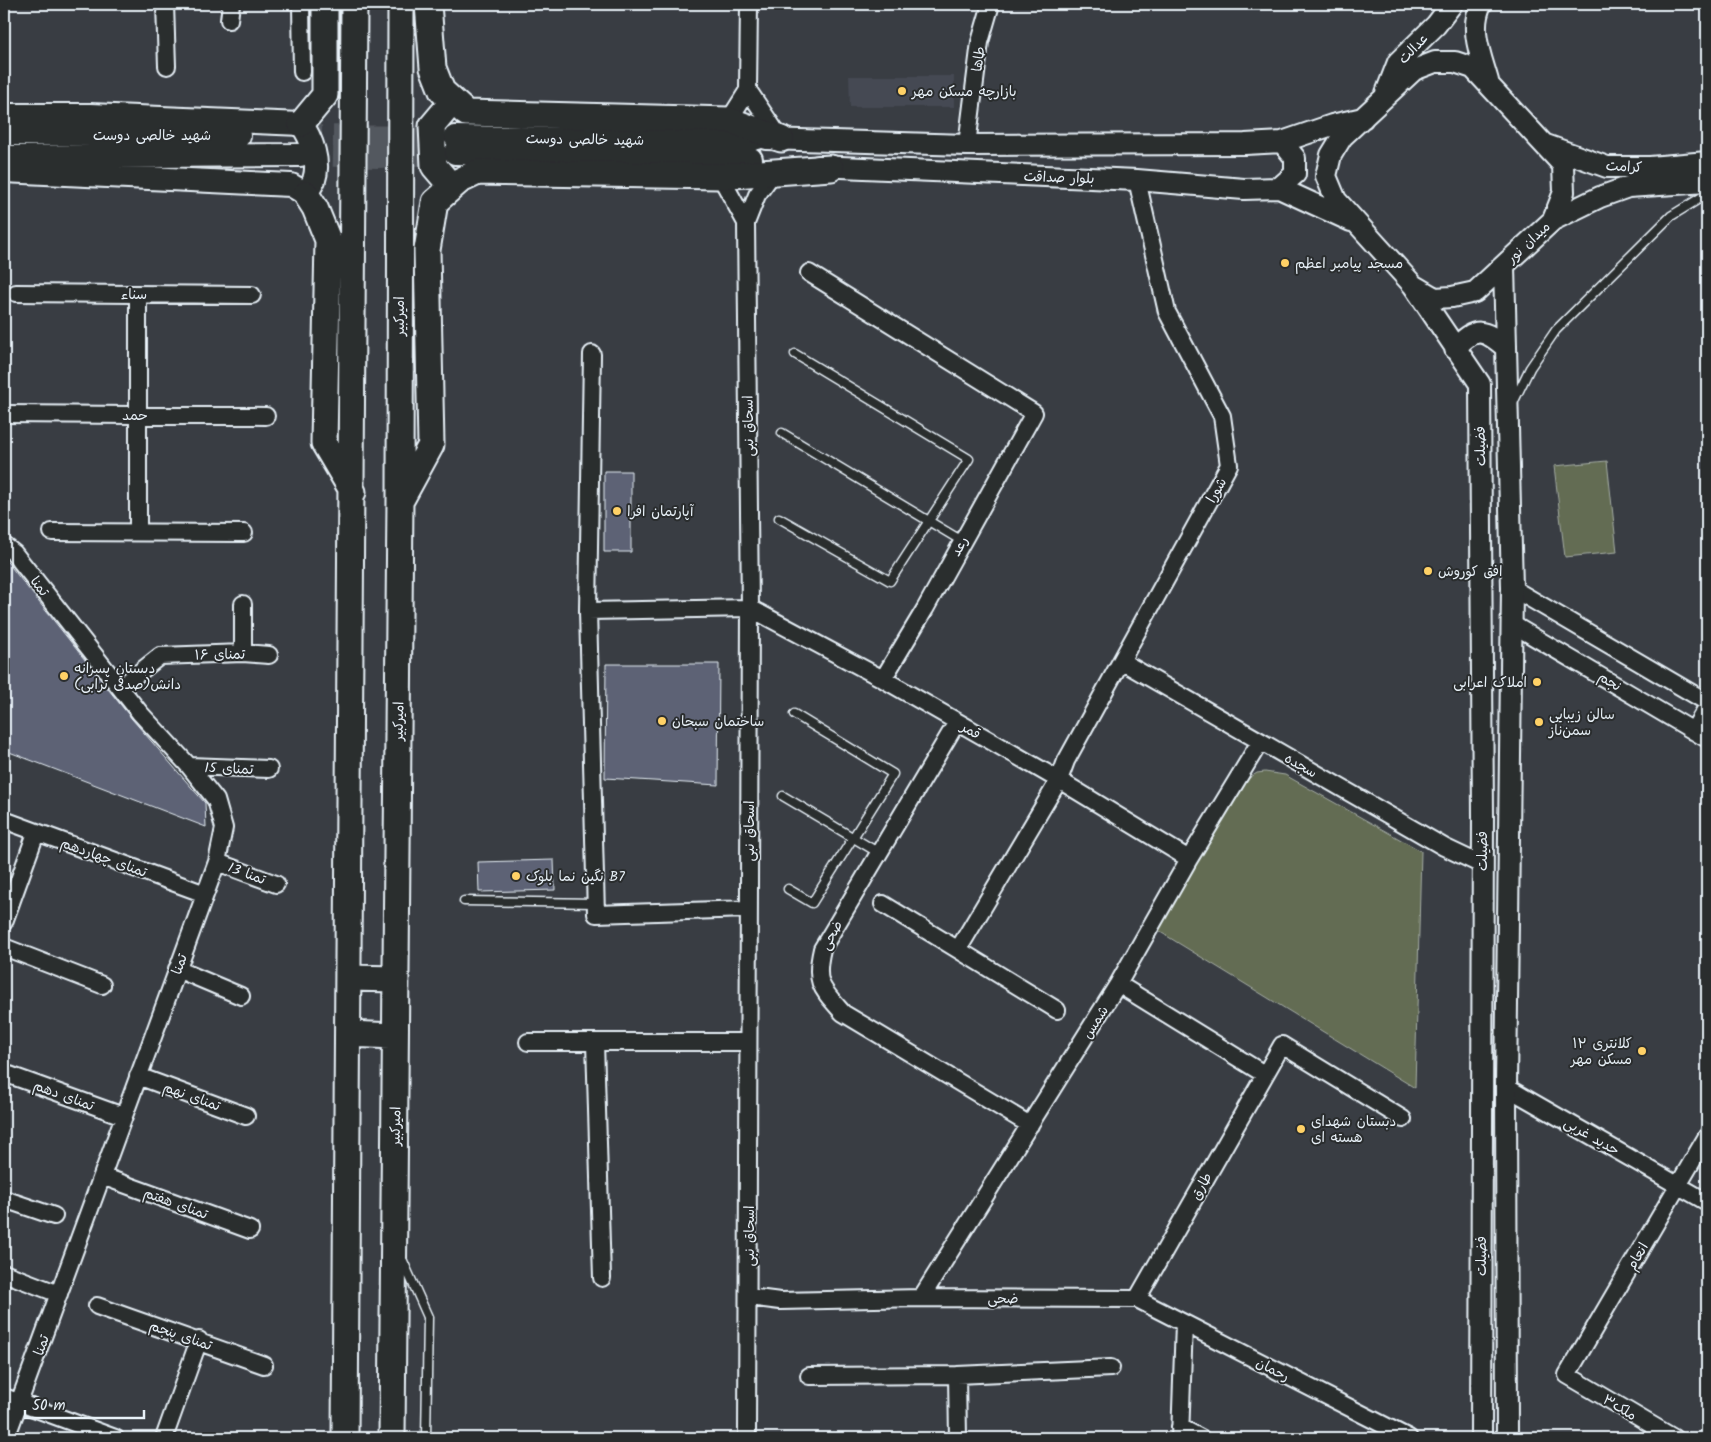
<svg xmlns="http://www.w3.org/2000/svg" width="1711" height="1442" font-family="Kalam,'Playpen Sans Arabic',sans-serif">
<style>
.built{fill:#444852}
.green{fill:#636c53;stroke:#a6aea6}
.building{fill:#5d6274;stroke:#e8f1f8}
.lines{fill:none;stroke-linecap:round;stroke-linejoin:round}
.secondary-tunnel{stroke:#53585e;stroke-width:22;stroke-dasharray:22 11;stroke-linecap:butt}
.service-casing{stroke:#e8f1f8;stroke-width:11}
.minor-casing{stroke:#e8f1f8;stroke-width:20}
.tertiary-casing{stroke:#e8f1f8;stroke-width:24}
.secondary-casing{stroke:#e8f1f8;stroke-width:26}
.primary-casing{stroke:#e8f1f8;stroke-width:29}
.service{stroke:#2a2d2e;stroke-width:8}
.minor{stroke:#2a2d2e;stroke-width:16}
.tertiary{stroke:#2a2d2e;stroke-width:20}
.secondary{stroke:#2a2d2e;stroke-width:22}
.primary{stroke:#2a2d2e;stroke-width:25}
.poi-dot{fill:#ffd166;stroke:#2a2d2e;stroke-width:2}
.labels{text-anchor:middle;stroke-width:4;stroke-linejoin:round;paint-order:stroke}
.street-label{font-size:14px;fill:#e8f1f8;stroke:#2a2d2e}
.poi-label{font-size:14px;fill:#e8f1f8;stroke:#2a2d2e;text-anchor:start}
</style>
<rect width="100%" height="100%" fill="#393d43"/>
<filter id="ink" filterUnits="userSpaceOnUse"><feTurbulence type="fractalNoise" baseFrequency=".02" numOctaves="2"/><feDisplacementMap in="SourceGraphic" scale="10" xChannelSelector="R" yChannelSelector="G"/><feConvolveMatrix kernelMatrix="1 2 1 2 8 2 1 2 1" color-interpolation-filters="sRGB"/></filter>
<g filter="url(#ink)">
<path class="built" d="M849 76H954V107H850Z"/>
<path class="green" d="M1607 461 1617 552 1565 557 1554 466Z
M1265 772 1285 775 1421 851 1415 1088 1157 930 1246 780 1257 773Z"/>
<path class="building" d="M604 471H631V552H604Z
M4 558 132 719 205 803 206 827 4 750Z
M606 664H719L718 785 605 778Z
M554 860 555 890 479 892 478 862Z"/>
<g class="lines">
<path class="secondary-tunnel" d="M300 136 451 137
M300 155 378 157 451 153"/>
<g class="service-casing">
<path id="service" d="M1513 403 1530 368 1556 330 1671 216 1707 194
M782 433 962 541
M779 518 890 581 969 459 795 354
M783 796 879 853
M788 889 812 903 893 774 794 714
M464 901 596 903
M403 1261 428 1317 426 1438"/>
</g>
<g class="minor-casing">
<path id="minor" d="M165 4 167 66
M301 4 302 72
M229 20 231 4
M748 90 749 4
M729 120 748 90 781 139
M967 145 980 42 991 4
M720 176 746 223 757 195 774 172
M746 223 750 608 747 1438
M809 273 1034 413 925 609 883 679
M16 293 252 295
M592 354 588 611 596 914 748 909
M4 414 266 416
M52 532 244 533
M138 532V294
M4 545 14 553 140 713 189 766 216 800 224 828 217 862 6 1438
M1512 588 1707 702
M588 611 750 608 883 679 1059 780 1189 859
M1512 624 1707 739
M243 653V604
M1121 661 1444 847 1482 865
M121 687 160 656 243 653 269 655
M957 722 822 949C814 983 821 988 843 1013L1030 1125
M1693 731 1707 707
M189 766 269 769
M4 820 205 894
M217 862 276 884
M883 904 1057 1010
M4 922 36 833
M4 947 102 985
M959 948 1059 780 1066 761 1229 465 1222 416 1167 312 1137 180
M177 969 241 996
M1118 984 1264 1074
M528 1042H748
M595 1042 602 1278
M4 1073 123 1116
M138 1076 246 1116
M1506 1087 1707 1202
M102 1176 250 1230
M4 1199 54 1216
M4 1273 59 1294
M749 1297 780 1301 921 1298 1137 1299 1409 1438
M921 1298 1118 984 1189 859 1260 742
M1137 1299 1282 1045 1403 1119
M97 1306 264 1365
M957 1375 958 1438
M809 1376 957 1375 1111 1368
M4 1397 115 1438
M1180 1427 1201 1438
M164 1438 199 1340
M1180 1438 1184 1323
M1674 1438 1567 1375 1707 1136"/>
</g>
<g class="tertiary-casing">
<path id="tertiary" d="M1481 4C1469 29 1481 56 1488 81
M1435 62H1455L1473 68 1563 165 1564 192 1553 220 1475 292 1452 297 1435 298 1413 285 1336 200 1326 176 1331 155 1342 137 1414 70Z
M1386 93 1398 62 1436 25 1452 4
M766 139 967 145 1245 144 1282 142 1332 125 1363 118
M1546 145 1607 167H1650L1707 162
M818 166 1137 180 1244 189 1279 188 1351 221
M1279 188 1295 174V158L1282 142
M1553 220 1600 197 1628 187 1707 182
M1504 266 1512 588 1506 1087 1507 1438
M1413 285 1480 384 1483 816 1481 1438
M1455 349C1475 326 1484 329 1505 347"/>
</g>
<g class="secondary-casing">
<path id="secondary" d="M4 115H90L301 124C312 138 320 163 314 180 312 185 308 190 306 194L291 185 4 171
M4 134 239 136
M455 137 715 141 757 138
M455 153 751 159
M4 157 300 155"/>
</g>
<g class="primary-casing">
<path id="primary" d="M428 4 433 68 442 91 466 113 729 120 781 139
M301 124 325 95V4
M452 187 434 166 432 126 453 101
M306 194 315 208 328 240 324 443 353 492
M402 498 431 445 427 250 435 202 459 181 478 172 720 176 831 168
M349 978 396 979
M348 1034 395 1036
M345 1438 354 4
M392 1438 400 500 401 4"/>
</g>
<use href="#service" class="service"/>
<use href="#minor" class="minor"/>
<use href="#tertiary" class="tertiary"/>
<use href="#secondary" class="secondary"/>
<use href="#primary" class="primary"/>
</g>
</g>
<g class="poi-dot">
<circle cx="902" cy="91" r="5"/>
<circle cx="1285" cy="263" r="5"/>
<circle cx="617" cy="511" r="5"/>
<circle cx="1428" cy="571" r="5"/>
<circle cx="64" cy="676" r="5"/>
<circle cx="1537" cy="682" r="5"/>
<circle cx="662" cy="721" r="5"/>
<circle cx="1539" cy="722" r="5"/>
<circle cx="516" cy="876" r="5"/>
<circle cx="1642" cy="1051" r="5"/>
<circle cx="1301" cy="1129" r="5"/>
</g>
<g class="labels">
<g class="street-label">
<text transform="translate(1413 48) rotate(-46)" y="5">عدالت</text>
<text transform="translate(978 59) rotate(-82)" y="5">طاها</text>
<text x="152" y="140">شهید خالصی دوست</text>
<text transform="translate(585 139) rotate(1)" y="5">شهید خالصی دوست</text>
<text transform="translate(1624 166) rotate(3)" y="5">کرامت</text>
<text transform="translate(1059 177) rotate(2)" y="5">بلوار صداقت</text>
<text transform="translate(1528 242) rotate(-43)" y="5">میدان نور</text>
<text x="134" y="299">سناء</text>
<text transform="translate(399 316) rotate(-90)" y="5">امیرکبیر</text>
<text x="135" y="420">حمد</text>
<text transform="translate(748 426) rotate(-91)" y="5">اسحاق نبی</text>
<text transform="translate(1480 446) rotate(-91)" y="5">فضیلت</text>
<text transform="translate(1216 490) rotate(-61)" y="5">شورا</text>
<text transform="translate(959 546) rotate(-61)" y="5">رعد</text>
<text transform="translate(40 586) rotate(52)" y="5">تمنا</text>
<text transform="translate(220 654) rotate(-1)" y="5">تمنای ۱۶</text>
<text transform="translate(1610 681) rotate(31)" y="5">نجم</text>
<text transform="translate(398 721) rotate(-89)" y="5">امیرکبیر</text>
<text transform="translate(971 730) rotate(30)" y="5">قمر</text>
<text transform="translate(1301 765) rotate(30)" y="5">سجده</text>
<text transform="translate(229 768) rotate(2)" y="5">تمنای 15</text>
<text transform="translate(749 831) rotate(-90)" y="5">اسحاق نبی</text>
<text transform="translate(1482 851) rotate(-90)" y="5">فضیلت</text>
<text transform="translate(104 857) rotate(20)" y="5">تمنای چهاردهم</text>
<text transform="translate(247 873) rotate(20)" y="5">تمنا 13</text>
<text transform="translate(831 935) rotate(-61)" y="5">ضحی</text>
<text transform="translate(179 964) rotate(-70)" y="5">تمنا</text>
<text transform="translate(1095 1022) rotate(-58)" y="5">شمس</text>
<text transform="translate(64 1095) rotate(20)" y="5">تمنای دهم</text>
<text transform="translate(192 1096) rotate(20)" y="5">تمنای نهم</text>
<text transform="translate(395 1126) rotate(-89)" y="5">امیرکبیر</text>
<text transform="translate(1592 1136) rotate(30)" y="5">حدید غربی</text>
<text transform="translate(1201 1186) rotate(-61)" y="5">طارق</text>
<text transform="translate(176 1203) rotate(20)" y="5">تمنای هفتم</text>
<text transform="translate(749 1236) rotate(-90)" y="5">اسحاق نبی</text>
<text transform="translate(1481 1256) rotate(-90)" y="5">فضیلت</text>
<text transform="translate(1637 1256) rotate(-60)" y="5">انعام</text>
<text x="1003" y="1303">ضحی</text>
<text transform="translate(181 1335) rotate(19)" y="5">تمنای پنجم</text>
<text transform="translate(41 1345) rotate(-70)" y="5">تمنا</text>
<text transform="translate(1273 1369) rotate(27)" y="5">رحمان</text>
<text transform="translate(1620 1407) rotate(31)" y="5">ملک۳</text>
</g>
<g class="poi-label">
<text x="912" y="96">بازارچه مسکن مهر</text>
<text x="1295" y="268">مسجد پیامبر اعظم</text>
<text x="627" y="516">آپارتمان افرا</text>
<text x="1438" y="576">افق کوروش</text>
<text x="74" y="673">دبستان پسرانه<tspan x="74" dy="16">دانش(صدقی ترابی)</tspan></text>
<text x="1527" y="687" text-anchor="end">املاک اعرابی</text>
<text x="1549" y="719">سالن زیبایی<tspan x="1549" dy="16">سمن‌ناز</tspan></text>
<text x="672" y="726">ساختمان سبحان</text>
<text x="526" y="881">نگین نما بلوک B7</text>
<text x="1632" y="1048" text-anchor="end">کلانتری ۱۲<tspan x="1632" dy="16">مسکن مهر</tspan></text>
<text x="1311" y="1126">دبستان شهدای<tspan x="1311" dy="16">هسته ای</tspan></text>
</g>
</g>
<rect width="1711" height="1442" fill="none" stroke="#2a2d2e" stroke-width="20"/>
<rect x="10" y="10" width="1691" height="1422" fill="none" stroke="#e8f1f8" stroke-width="2" filter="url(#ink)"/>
<path d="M25 1410v8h119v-8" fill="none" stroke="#e8f1f8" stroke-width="2.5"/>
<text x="32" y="1410" font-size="15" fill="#e8f1f8" stroke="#2a2d2e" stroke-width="4" paint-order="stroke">50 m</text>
</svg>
